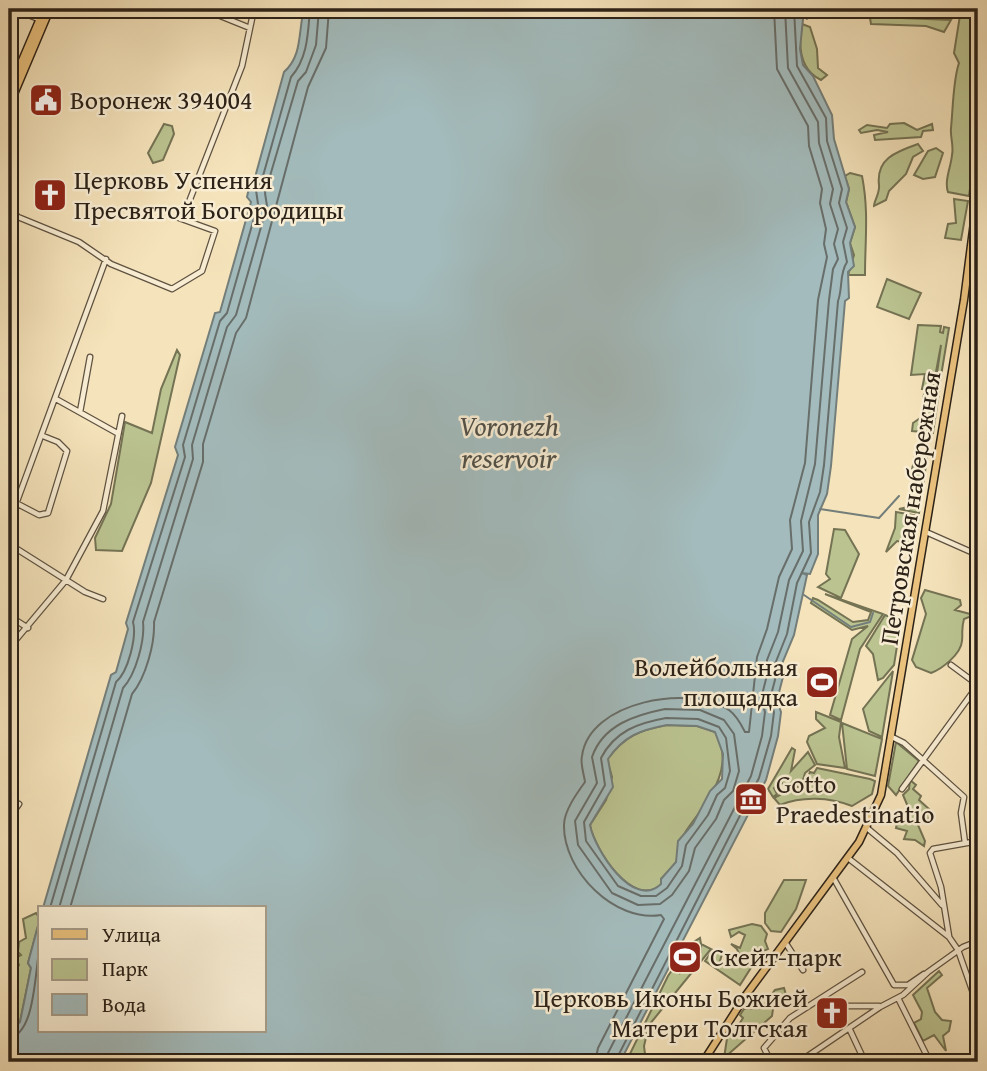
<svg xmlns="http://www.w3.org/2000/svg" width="987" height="1071" font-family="'Gentium Book Plus',serif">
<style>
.green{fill:#bbc491;stroke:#747354;stroke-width:2}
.water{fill:#a3bbbc;stroke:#737e7a;stroke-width:2;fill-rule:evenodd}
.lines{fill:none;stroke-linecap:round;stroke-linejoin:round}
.shore{stroke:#686e6a;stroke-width:2}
.stream{stroke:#737e7a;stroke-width:2}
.minor-casing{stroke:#5e5241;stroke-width:7}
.major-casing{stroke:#2c2218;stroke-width:9}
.minor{stroke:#f8edd3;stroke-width:4.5}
.major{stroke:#eac27e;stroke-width:6}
.labels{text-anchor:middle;stroke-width:5;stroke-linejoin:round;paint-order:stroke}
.poi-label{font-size:26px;fill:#2c2218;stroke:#f8edd3;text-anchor:start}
.street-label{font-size:26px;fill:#2c2218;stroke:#f8edd3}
.water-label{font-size:28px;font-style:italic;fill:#505049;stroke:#f8edd3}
</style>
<rect width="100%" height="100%" fill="#f5e3bb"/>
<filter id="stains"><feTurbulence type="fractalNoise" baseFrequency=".00286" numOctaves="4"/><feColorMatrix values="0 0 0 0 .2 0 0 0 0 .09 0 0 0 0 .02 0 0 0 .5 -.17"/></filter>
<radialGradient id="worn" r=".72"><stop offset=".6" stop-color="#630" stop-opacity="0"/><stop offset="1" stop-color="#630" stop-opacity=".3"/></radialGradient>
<path class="green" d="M961 9H978V129L969 196 948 192C944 181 951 167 952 155 954 145 950 137 951 128 953 109 953 80 959 63L954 53Z
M877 17 951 20 944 32 926 26 871 24 870 18Z
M802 24 810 27 817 49 818 68 827 75 821 80C799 69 798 46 802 24Z
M904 123 917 130 932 124 933 130 923 131 921 137 875 140 874 135 888 132 877 130 861 133 859 130 867 125 887 128 890 124Z
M164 124 172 126 174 134 163 160 153 163 148 153Z
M918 144 923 151 913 157 906 174 889 191 886 200 874 206C874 201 880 193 879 185 876 159 895 152 918 144Z
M936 148 943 153 935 177 923 179 914 175 928 151Z
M850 173 862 176C869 211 865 241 865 275H848L854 255 850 243 855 227 846 202 849 189 845 176Z
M954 199 968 201 961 240 945 238 948 224 956 223Z
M887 279 921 293 909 319 877 307Z
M918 325 941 326 940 332 943 333 944 327 949 328 939 388 935 387 941 345 933 388 922 389 925 374 911 375Z
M177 350 180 355 151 483 122 551 96 550 95 538 111 504 125 422 152 433 161 389Z
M927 389 939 392 933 433 912 431 913 423 926 414 923 397Z
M915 456 927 458 919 513 899 509 908 507 917 490 911 474Z
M896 512 919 516 914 544 897 541 886 552 895 528Z
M834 529 845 530 859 554 841 598 818 587 830 579 826 574Z
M925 590 960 600 961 605 955 610 974 615 964 619C961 630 963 631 962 641 961 654 942 669 931 673L916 667 912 660 926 614 921 598Z
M825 594 883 614 860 649 841 720 830 715 852 639 868 626 852 630 811 603 813 598 818 600 853 622 868 620 871 612Z
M885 615 901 621 894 665 883 678 878 680 873 654 866 646Z
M893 671 882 737 869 731 863 709Z
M816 712 841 722 839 737 845 768 817 764 807 742 809 736 825 728 816 719Z
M842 723 882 739 875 776 847 769Z
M667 725 697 726 715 732C737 768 707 801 686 831 680 841 681 852 676 862 673 868 666 874 661 879L662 884C633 911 594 848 590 825L606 800 612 777 607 759C624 736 640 730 667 725Z
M896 742 919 761 896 795 888 786Z
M792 748 795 750 791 771 808 752 815 765 805 773 801 787H785L782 783 774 788 777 794 773 797 768 789Z
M817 768 870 779 875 781 872 794 852 806C829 797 802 796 780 805L774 798 787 791 803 790 810 772 814 773Z
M910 780 916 785 913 789 921 796 919 800 929 809 926 812 931 817 918 825 925 841 924 846 915 840 904 839 907 831 896 828 897 823 907 821 911 814 903 795 909 789Z
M784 880H806L796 909 781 932 771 931 765 923V913Z
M36 913 40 919 28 963 31 968 20 1022 9 1032V1004L15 995 12 988 16 984 15 970 19 965 16 958 21 955 18 952 19 942 26 938 23 919Z
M752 924 761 926 767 934 765 941 768 949 742 961 737 949 731 944 740 948 745 935 739 932 731 937 729 930Z
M700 938 701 944 711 949 649 1025 644 1046 646 1062H626L668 976 677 963 680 973 689 966 688 959 693 960 701 952V944H697L694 951 689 945Z
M713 950 722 954 720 961 724 964 754 963 740 985 705 961Z
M939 971 942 975 927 988 935 1012 942 1020 951 1021 949 1031 943 1036 946 1051 934 1035 923 1041 914 1023 921 1019 922 1012 913 995Z
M784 988 787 998 773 1009 772 1016 724 1058 728 1032 733 1034 743 1018 740 1015 744 1009 762 1008 775 990Z"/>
<path class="water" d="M304 9H800L803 19 800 49 803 65 813 76 832 115 834 139 849 189 846 202 855 227 850 243 854 266 848 272 849 298 845 301 831 466 827 494 818 515V554L810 574 802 573 807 575 794 635 781 666 783 677 777 700 781 712 778 736 766 780 620 1062H9V1032L20 1022 31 968 28 963 40 918V1031H264V908H43L111 675 116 672 128 629 126 623 178 455 175 447 215 313 220 312 251 202 247 197 250 183 254 181 284 72C303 55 298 31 304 9ZM667 725 697 726 715 732 723 754 722 779 710 791 693 824 678 841 676 862 661 879V884C633 911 594 848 590 825L613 787 608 759C624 736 640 730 667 725Z"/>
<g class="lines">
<path class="shore" d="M665 709 700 710 724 720 734 734 739 771 733 791 724 800 716 819 695 848 689 871 672 895 660 904 638 905 612 893 578 845 575 821 597 783 592 757C603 725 635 715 665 709Z
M666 718 698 719 719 727 726 738 730 771 725 788 717 795 708 815 686 845 682 866 667 888 656 896H641L618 886 586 841 584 822 605 785 601 758C615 731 638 723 666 718Z
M50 908 116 682C128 672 137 637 133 622L185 457 183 445 220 321 227 313 258 204 256 190 261 183 291 77C308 58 308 32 310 9
M59 908 123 688C136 674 145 640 143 622L193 459 192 445 227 327 236 315 267 206 265 193 298 81 306 72 316 45 319 9
M70 908 132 694C146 677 155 643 154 622L203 462V444L236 333 246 318 308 87 326 48 329 9
M9 1038C36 1034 35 967 40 945
M595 1062 598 1048 664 919 661 915C615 923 563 871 564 825 564 811 577 793 585 782 584 774 580 764 582 756 589 701 690 684 729 710 736 715 741 724 745 732H749L757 657 767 629 779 577 792 549 790 520 805 463 818 300 827 257 824 244 826 229 820 203 822 189 809 146 808 126 777 69 774 9
M606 1062 608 1053 751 776 762 736 765 712 761 699 767 675V660L778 632 789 580 803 551 801 521 815 464 829 300 833 269 838 259 834 244 838 229 830 204 833 189 819 143 818 122 788 68 785 9
M615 1062 759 778 771 736 774 712 770 699 776 676 775 664 787 634 797 583 811 553 809 522 820 492 824 465 838 301C843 288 839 274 847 262L843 242 847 228 839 203 842 189 827 141 826 118 797 66 794 9"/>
<path class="stream" d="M868 9 949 15
M807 19 815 9
M820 509 879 518 899 496
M804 595 851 627 870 622 873 613"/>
<g class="minor-casing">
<path id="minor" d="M13 9 41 20
M33 9 43 15
M203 9 250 28
M232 9 252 17
M9 208 18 217 79 242 111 264 172 289 202 271 215 231 179 218 187 207 242 66 254 9
M56 399 117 433
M80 412 90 357
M16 503 39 515 48 513 67 451 58 442 43 436
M9 523 106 259
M926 532 978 555
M9 544 85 592 103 599
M9 616 28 628
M9 648 66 580 103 511 122 416
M951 665 978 685
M892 737 904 743 964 797 961 813 965 843
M902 789 978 685
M9 818 19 804
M867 828 897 853 942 905
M848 858 949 937 958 950 978 1007
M834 879 894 985H908L924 974
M949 936 941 887 930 853 933 849 978 841
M785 942 803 970
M898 998 930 1062
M820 999 834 1006H879
M850 1030 865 1062
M740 1062 741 1061
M771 1062 764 1048 790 1018 862 972
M799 1062 880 1007 903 995 928 972 963 947 978 941"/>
</g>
<g class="major-casing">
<path id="major" d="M9 91 44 9
M9 106 50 9
M703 1062 746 995 859 842 881 795 964 300 978 191"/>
</g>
<use href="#minor" class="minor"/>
<use href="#major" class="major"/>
</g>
<defs>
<g id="civic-square" transform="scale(1.75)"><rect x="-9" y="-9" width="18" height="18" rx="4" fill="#8f2418" stroke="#f8edd3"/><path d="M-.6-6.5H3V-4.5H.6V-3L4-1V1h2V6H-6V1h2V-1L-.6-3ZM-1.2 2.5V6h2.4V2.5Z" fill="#fff"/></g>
<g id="church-square" transform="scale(1.75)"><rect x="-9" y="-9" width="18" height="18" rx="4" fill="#8f2418" stroke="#f8edd3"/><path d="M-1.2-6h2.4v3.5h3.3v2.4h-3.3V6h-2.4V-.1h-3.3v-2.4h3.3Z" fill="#fff"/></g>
<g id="stadium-square" transform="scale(1.75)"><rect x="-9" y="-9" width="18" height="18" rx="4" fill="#8f2418" stroke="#f8edd3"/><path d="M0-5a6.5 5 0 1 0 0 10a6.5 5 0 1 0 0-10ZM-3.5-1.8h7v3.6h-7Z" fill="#fff"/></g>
<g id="museum-square" transform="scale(1.75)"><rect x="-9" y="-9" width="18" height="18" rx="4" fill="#8f2418" stroke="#f8edd3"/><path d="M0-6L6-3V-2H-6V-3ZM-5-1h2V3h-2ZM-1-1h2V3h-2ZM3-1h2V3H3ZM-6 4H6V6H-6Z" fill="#fff"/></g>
</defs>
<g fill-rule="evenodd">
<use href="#civic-square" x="46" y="100"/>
<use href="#church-square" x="50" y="195"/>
<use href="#stadium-square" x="822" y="682"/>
<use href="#museum-square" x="751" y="799"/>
<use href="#stadium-square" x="685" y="957"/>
<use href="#church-square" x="832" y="1013"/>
</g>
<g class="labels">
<g class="poi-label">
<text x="70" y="109">Воронеж 394004</text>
<text x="74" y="189">Церковь Успения<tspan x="74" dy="30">Пресвятой Богородицы</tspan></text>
<text x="798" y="676" text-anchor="end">Волейбольная<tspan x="798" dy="30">площадка</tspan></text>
<text x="776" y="793">Gotto<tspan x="776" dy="30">Praedestinatio</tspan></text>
<text x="710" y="966">Скейт-парк</text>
<text x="808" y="1007" text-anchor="end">Церковь Иконы Божией<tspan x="808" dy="30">Матери Толгская</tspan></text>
</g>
<g class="street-label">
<text transform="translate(910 508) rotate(-81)" y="9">Петровская набережная</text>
</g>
<g class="water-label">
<text x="509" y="436">Voronezh<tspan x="509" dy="32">reservoir</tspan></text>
</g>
</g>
<rect width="987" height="1071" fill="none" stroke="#f5e3bb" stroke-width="35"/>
<rect x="10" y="10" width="966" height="1050" fill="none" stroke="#2c2218" stroke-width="3.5"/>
<rect x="18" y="18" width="952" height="1036" fill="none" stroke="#2c2218" stroke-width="2"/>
<rect x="38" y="906" width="228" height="126" fill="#f8edd3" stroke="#a69c88" stroke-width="2"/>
<rect x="52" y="929" width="35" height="10" fill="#eac27e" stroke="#a69c88" stroke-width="2"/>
<text x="102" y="942" font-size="21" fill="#2c2218">Улица</text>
<rect x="52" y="959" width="35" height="21" fill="#bbc491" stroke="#a69c88" stroke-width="2"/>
<text x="102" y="976" font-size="21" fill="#2c2218">Парк</text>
<rect x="52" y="994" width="35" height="21" fill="#a3bbbc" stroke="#a69c88" stroke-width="2"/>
<text x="102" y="1012" font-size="21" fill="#2c2218">Вода</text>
<rect width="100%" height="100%" filter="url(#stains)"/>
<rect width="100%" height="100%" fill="url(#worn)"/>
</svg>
